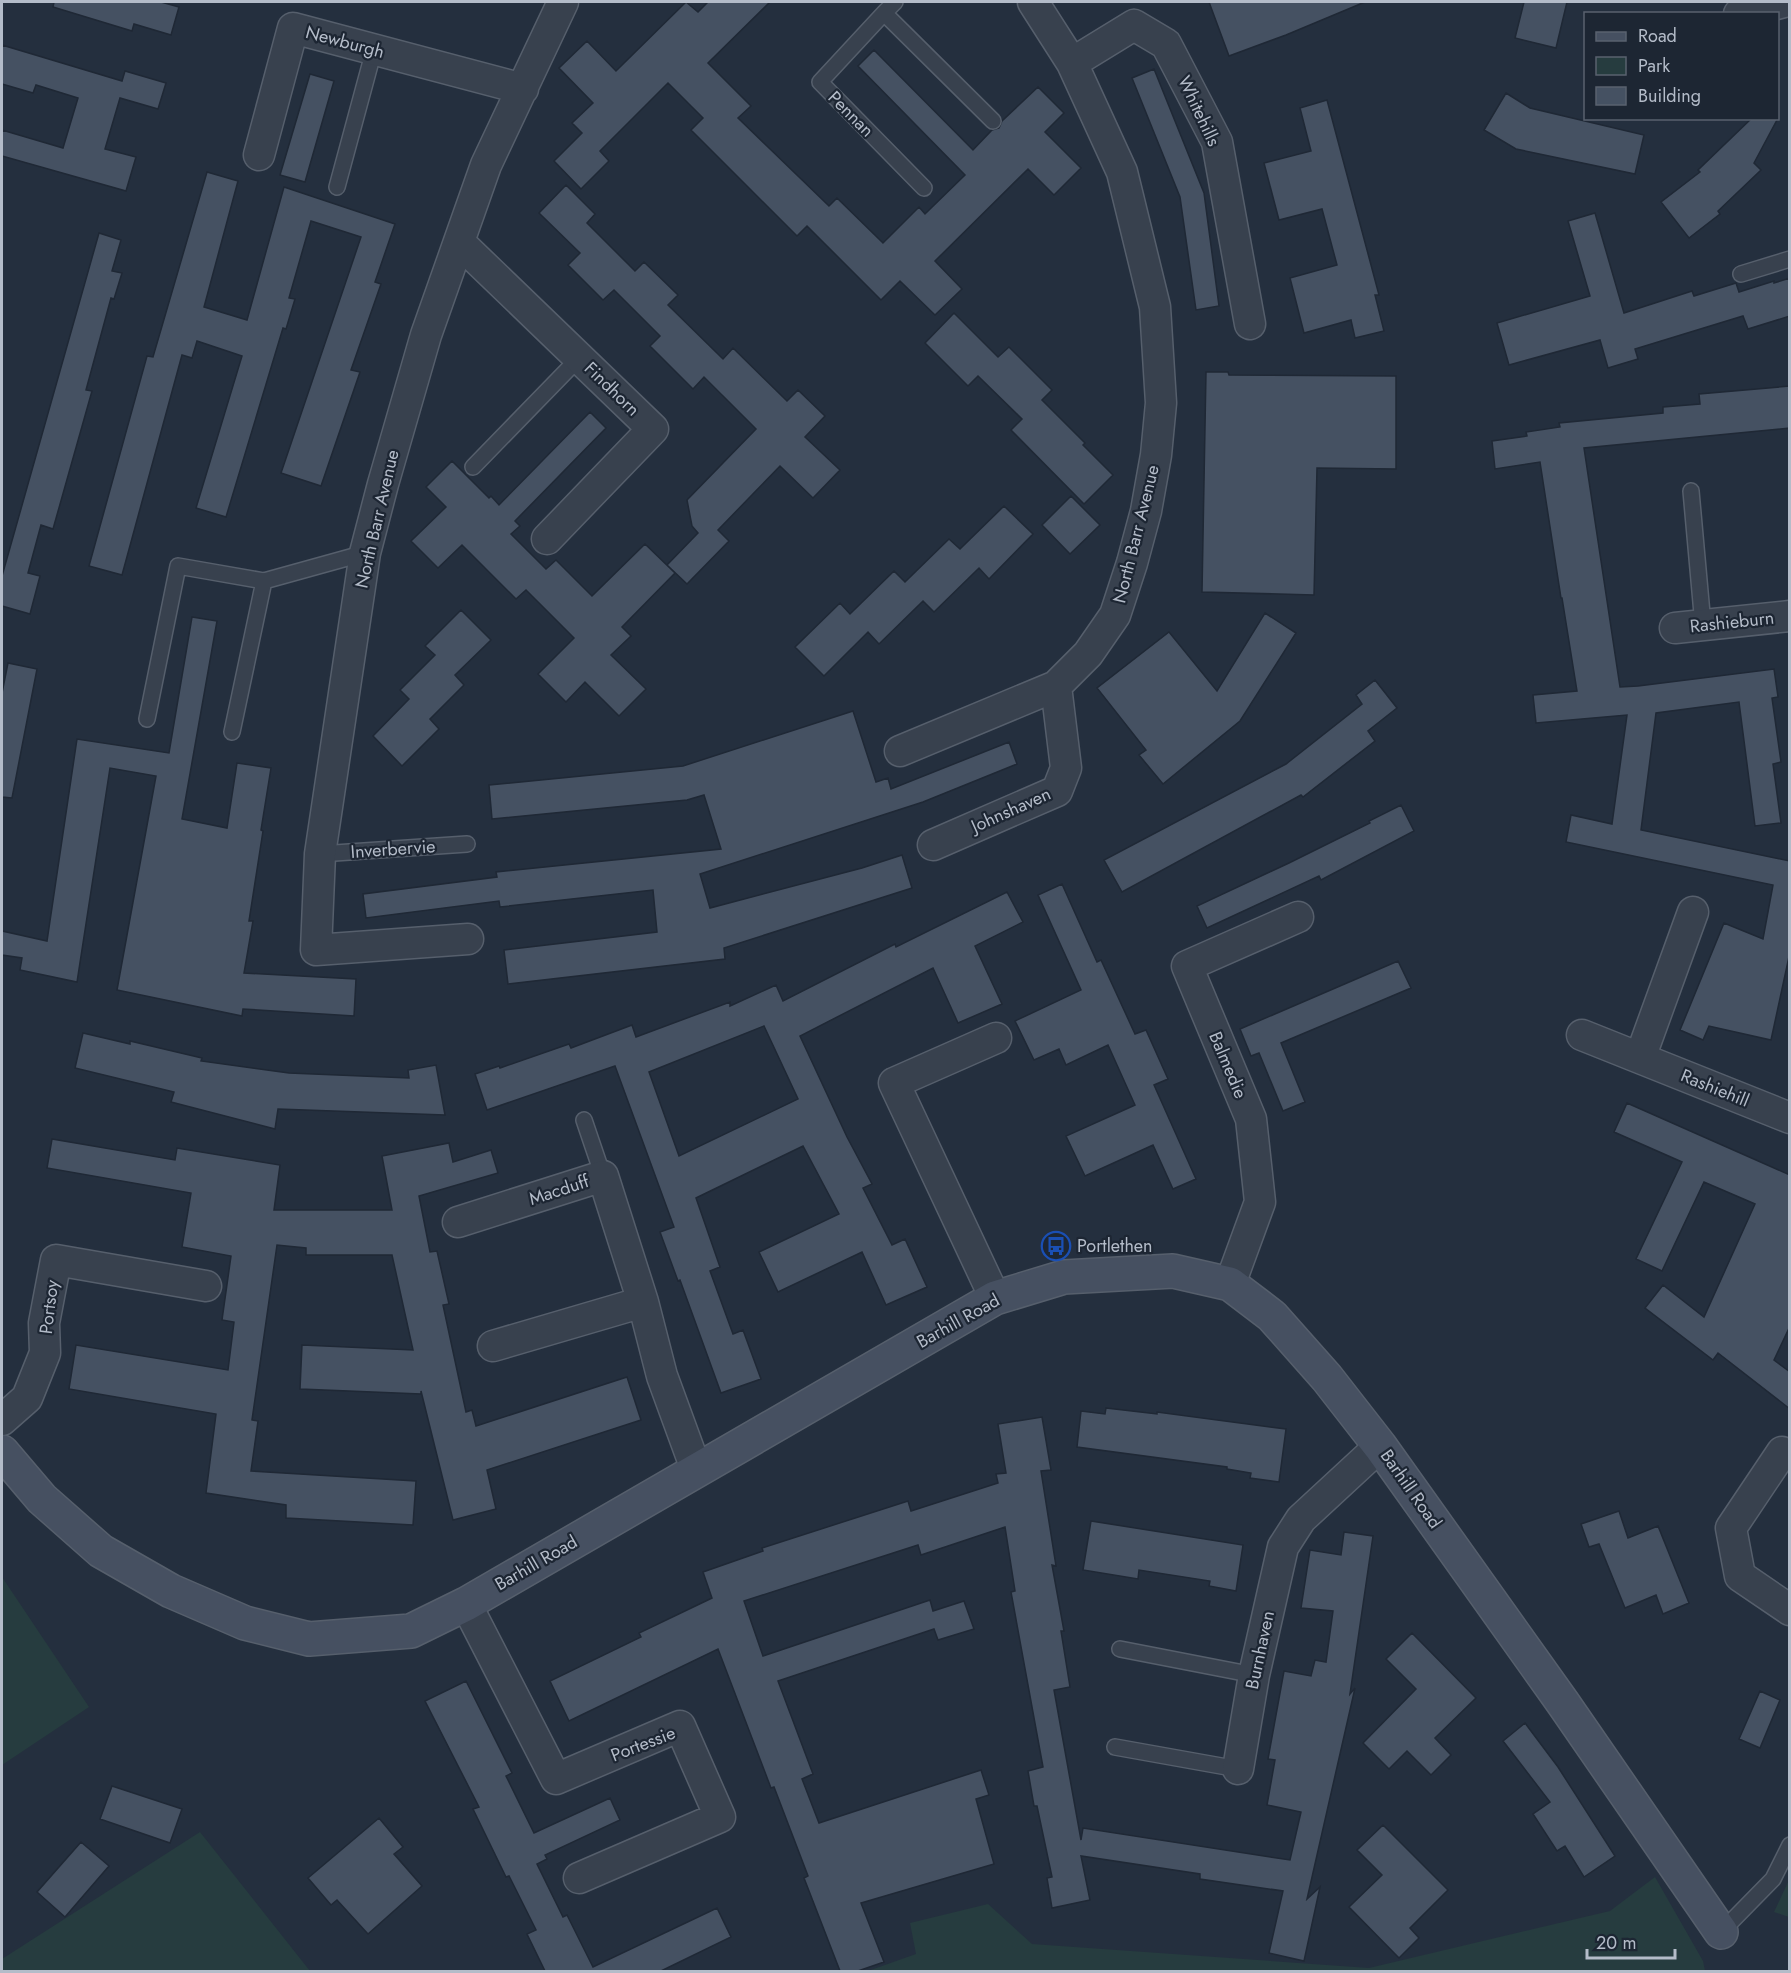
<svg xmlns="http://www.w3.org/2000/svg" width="1791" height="1973" font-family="Jost,sans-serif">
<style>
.green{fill:#263c3f}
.building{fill:#455162;stroke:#1f2835;stroke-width:1.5;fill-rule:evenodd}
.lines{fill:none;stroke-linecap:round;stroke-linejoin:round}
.lane-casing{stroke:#565f6c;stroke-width:18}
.street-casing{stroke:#565f6c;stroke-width:33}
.secondary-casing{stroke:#565f6c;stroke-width:36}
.lane{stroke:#38414e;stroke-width:15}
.street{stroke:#38414e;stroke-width:30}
.secondary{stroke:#465061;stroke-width:33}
.labels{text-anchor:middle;stroke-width:4.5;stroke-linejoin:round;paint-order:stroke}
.street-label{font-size:18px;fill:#b4bcc9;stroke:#1d2633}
.poi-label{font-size:18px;fill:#b4bcc9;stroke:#1d2633;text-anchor:start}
</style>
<rect width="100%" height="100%" fill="#242f3e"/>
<path class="green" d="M2 1577 89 1707 2 1765Z
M200 1832 310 1971H2V1959Z
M1655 1877 1703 1961 1705 1971H868L916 1954 910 1923 988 1904 1032 1944 1369 1968 1610 1911Z
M1789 1880 1790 1917H1789L1774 1912Z"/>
<path class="building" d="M54 2H161L179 7 171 35 134 24 132 31 53 7Z
M686 2 698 12 708 2H770L708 63 751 106 738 118 829 206 837 198 883 243 919 207 925 214 965 175 858 66 874 50 973 150 992 130 999 128 1002 121 1038 87 1064 113 1045 132 1081 168 1054 195 1028 169 935 261 962 289 935 315 900 281 881 300 807 226 797 236 691 130 703 118 668 83 600 151 609 161 581 189 554 161 582 133 572 123 593 103 559 68 587 41 616 71Z
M1209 2H1365L1286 35 1229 56Z
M1524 2H1567L1556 48 1515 38Z
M2 45 122 81 125 71 166 83 158 109 120 98 105 149 136 157 126 191 2 156V130L63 148 78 98 36 85 33 93 2 84Z
M1154 69 1204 193 1219 306 1196 310 1180 197 1132 78Z
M310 74 334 81 305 182 280 175Z
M1506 93 1530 108 1644 135 1635 174 1516 149 1484 130Z
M1327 100 1379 295H1375L1384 331 1355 338 1351 320 1304 333 1290 278 1337 265 1322 209 1279 220 1264 163 1311 151 1300 108Z
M1752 118H1778L1754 163 1761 170 1718 211 1720 214 1689 238 1661 202 1700 172 1698 170Z
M207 172 238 181 204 307 247 320 284 187 395 224 375 282 381 284 351 370 360 372 321 486 281 473 361 237 311 221 289 298 295 299 286 329 283 328 226 517 196 508 242 356 197 341 192 358 182 355 122 575 89 566 147 356 153 357Z
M566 185 595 214 587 223 635 271 644 262 678 295 668 305 723 359 733 348 787 401 798 390 825 416 805 437 840 470 813 498 780 466 718 530 729 541 687 584 667 565 698 533 692 526 687 500 756 429 704 377 693 389 650 346 660 336 614 290 603 300 568 265 580 253 539 213Z
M1595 213 1624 313 1692 291 1694 296 1736 283 1739 292 1774 281V283L1790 278V316L1748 329 1743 316 1635 349 1638 359 1608 368 1600 340 1509 365 1497 323 1590 296 1568 221Z
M99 233 121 240 112 271 122 273 114 299 111 298 86 390 92 391 53 529 41 525 28 573 40 576 30 614 2 606V576Z
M954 313 998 357 1009 347 1052 390 1042 400 1085 443 1083 445 1113 475 1084 504 1011 430 1022 419 978 376 968 386 925 343Z
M1206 372H1228L1229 375 1396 376V469L1317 468 1314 595 1202 592Z
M1790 386V428L1584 448 1620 687 1638 686 1774 669 1778 697 1772 698 1781 762 1773 764 1781 823 1755 826 1739 702 1656 713 1641 830 1790 861V952L1771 1040 1709 1026 1703 1040 1680 1030 1724 923 1763 939 1773 885 1566 842 1571 815 1612 824 1627 715 1536 723 1533 695 1577 691 1562 598H1561L1540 462 1495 469 1492 441 1527 436 1526 432 1560 427 1559 423 1663 413V407L1700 404 1699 394Z
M590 412 606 428 515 521 520 526 511 534 546 569 556 560 592 596 645 544 675 573 622 627 631 636 611 655 646 689 619 716 585 682 566 702 538 674 574 638 526 590 516 599 462 545 438 568 411 541 446 507 426 487 452 461 489 498 491 496 499 505Z
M1071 496 1100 525 1070 554 1042 525Z
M1004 506 1033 534 989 579 979 568 934 612 923 601 879 644 868 632 824 676 795 647 840 603 850 614 894 571 905 582 949 539 960 549Z
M461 610 491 640 455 675 464 685 430 719 439 729 402 766 373 736 409 699 400 690 435 655 425 646Z
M1265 613 1296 633 1240 721 1163 784 1139 755 1146 750 1097 688 1169 632 1217 691Z
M192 617 217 621 182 819 227 828 237 763 271 768 261 830 263 831 249 921H253L244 973 356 979 354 1016 243 1009 242 1016 117 990 156 776 110 768 77 982 20 970 22 958 2 955V931L47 941 77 739 169 753Z
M8 663 37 669 12 798 2 797V693Z
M1375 680 1397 708 1368 731 1375 741 1303 797 1301 795 1122 892 1104 860 1286 764 1362 704 1356 695Z
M853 711 876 782 888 778 891 789 1009 742 1017 764 923 802 700 874 710 908 862 868 902 855 912 888 724 948 725 959 508 984 504 950 657 932 653 890 500 907 499 901 366 918 363 894 497 877 496 872 721 849 704 795 687 800 492 819 489 785 683 766Z
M1401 805 1414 831 1321 880 1319 876 1207 928 1197 906 1289 863 1370 823 1369 821Z
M1062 884 1097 962 1101 960 1135 1034 1146 1030 1168 1079 1154 1085 1196 1179 1173 1189 1153 1145 1085 1176 1066 1136 1135 1105 1108 1045 1066 1065 1059 1049 1034 1060 1015 1021 1081 990 1038 895Z
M1007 892 1023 922 975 946 1002 1004 958 1023 933 968 800 1036 847 1137 872 1184 863 1188 892 1245 905 1239 927 1287 886 1305 862 1252 778 1292 759 1252 839 1214 803 1146 696 1198 720 1267 710 1271 733 1334 743 1330 761 1379 721 1393 680 1280 678 1281 660 1232 674 1227 615 1066 487 1110 475 1074 499 1066 500 1068 569 1044 571 1048 632 1025 636 1037 730 1002V1006L776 985 783 1001 895 944 896 947ZM764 1026 798 1099 679 1156 649 1072Z
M1398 961 1411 988 1281 1043 1305 1102 1283 1111 1259 1053 1251 1056 1240 1029Z
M83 1033 130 1044V1041L202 1058 201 1061 289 1073 409 1078 408 1070 436 1065 445 1115 278 1109 275 1129 171 1102 174 1092 75 1068Z
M1627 1103 1790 1175V1326L1774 1360 1790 1372V1409L1718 1353 1713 1360 1645 1308 1663 1285 1704 1317 1755 1204 1704 1182 1662 1271 1636 1259 1682 1162 1614 1132Z
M52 1139 175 1160 177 1148 280 1165 274 1210H392L382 1156 449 1143 453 1162 491 1150 498 1173 419 1196 430 1252 437 1251 449 1304 443 1305 466 1412 472 1410 476 1426 627 1377 641 1420 487 1470 496 1509 453 1520 421 1391V1394L300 1389 302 1345 413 1350 392 1255H306V1248L277 1245 252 1420 258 1421 251 1471 416 1481 413 1525 286 1518V1505L206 1493 216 1414 69 1389 76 1345 228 1370 234 1322 222 1320 231 1256 182 1247 191 1193 47 1168Z
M1106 1408 1157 1414V1412L1286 1429 1279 1482 1250 1478 1251 1473 1227 1469V1467L1077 1447 1081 1411 1105 1414Z
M1042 1417 1051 1470 1041 1471 1056 1566 1052 1565 1064 1631H1061L1070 1687 1054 1690 1081 1840 1083 1828 1290 1860 1301 1812 1267 1805 1275 1760 1268 1759 1284 1671 1311 1676 1315 1660 1326 1662 1333 1611 1301 1608 1310 1550 1341 1555 1344 1532 1373 1536 1350 1694 1355 1688 1307 1899 1320 1887 1304 1961 1269 1953 1283 1891 1200 1879V1874L1081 1856 1090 1900 1052 1908 1047 1878 1052 1877 1037 1806H1034L1028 1771 1043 1767 1011 1592 1015 1591 1005 1527 921 1555 918 1545 744 1601 763 1656 930 1600 933 1611 964 1601 974 1629 938 1640 934 1629 778 1681 813 1774 802 1779 819 1823 981 1770 989 1795 976 1799 994 1864 861 1903 884 1962 858 1971H840L804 1878 808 1876 774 1787 771 1788 718 1649 569 1721 550 1681 641 1637 639 1633 712 1598 703 1572 763 1551 762 1548 908 1501 911 1511 998 1483 996 1474 1006 1473 998 1424Z
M1619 1511 1628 1538 1658 1526 1689 1603 1663 1614 1656 1595 1625 1608 1599 1544 1589 1547 1581 1524Z
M1091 1521 1243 1545 1236 1591 1209 1586 1210 1581 1139 1570 1138 1579 1083 1570Z
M1412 1633 1476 1698 1435 1738 1451 1755 1431 1775 1407 1751 1389 1769 1363 1743 1416 1689 1386 1659Z
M466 1681 512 1773 506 1776 534 1833 610 1798 620 1820 545 1855 547 1859 537 1864 563 1917 567 1915 593 1967 717 1908 731 1937 661 1971H545L527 1934 536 1930 509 1876 506 1877 473 1809 479 1807 425 1701Z
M1760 1691 1780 1700 1760 1748 1739 1739Z
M1525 1723 1558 1767 1615 1856 1584 1877 1565 1846 1557 1851 1533 1814 1550 1802 1503 1741Z
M112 1786 182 1809 170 1843 100 1819Z
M379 1818 403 1847 394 1854 422 1886 368 1934 337 1900 331 1905 308 1878Z
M1383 1825 1448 1890 1410 1928 1419 1938 1399 1958 1349 1907 1382 1875 1357 1850Z
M81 1842 109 1866 65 1917 37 1892Z"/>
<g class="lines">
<g class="lane-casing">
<path id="lane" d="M895 2 884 13 993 121
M884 13 820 82 924 188
M337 187 374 50
M1741 274 1790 259
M473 467 580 357
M1691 491 1703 625
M147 719 178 566 264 581 365 553
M232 732 264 581
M320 854 467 844
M584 1120 603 1176
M1120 1649 1254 1675
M1115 1747 1238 1769
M1721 1932 1773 1879 1790 1845"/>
</g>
<g class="street-casing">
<path id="street" d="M1739 14 1784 2
M1072 63 1134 25 1166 44 1217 142 1250 324
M259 155 293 28 523 89
M460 243 653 429 547 539
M1675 628 1790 616
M900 751 1056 686 1088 654 1115 615 1132 563 1146 511 1156 455 1161 403 1155 307 1122 172 1072 63 1033 2
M933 845 1057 791 1066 768 1056 686
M468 939 316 950 320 854 365 553 383 484 426 335 486 165 563 2
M1582 1035 1790 1118
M1640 1058 1693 912
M458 1222 603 1176 643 1302 493 1346
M1230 1284 1260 1202 1251 1119 1187 966 1298 917
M995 1298 894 1083 996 1038
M643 1302 662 1376 696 1469
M2 1420 27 1398 45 1353 44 1323 56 1260 206 1286
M1782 1452 1731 1528 1740 1576 1790 1610
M466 1604 556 1779 680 1726 720 1817 579 1878
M1238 1769 1254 1675 1283 1547 1301 1519 1380 1446"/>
</g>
<g class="secondary-casing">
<path id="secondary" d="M2 1452 42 1499 101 1551 171 1591 245 1623 309 1639 411 1631 466 1604 995 1298 1064 1277 1173 1271 1230 1284 1272 1316 1327 1378 1380 1446 1563 1703 1721 1932"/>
</g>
<use href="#lane" class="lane"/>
<use href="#street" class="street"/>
<use href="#secondary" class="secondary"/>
</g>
<defs>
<g id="bus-ring" transform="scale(1.5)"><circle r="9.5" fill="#1d2633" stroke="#1a4fb4" stroke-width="1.5"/><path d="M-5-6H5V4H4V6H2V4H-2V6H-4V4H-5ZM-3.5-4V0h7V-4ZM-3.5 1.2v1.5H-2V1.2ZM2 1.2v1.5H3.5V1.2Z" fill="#1a4fb4"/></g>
</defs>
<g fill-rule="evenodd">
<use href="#bus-ring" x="1056" y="1246"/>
</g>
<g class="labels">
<g class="street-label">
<text transform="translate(345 42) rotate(15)" y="6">Newburgh</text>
<text transform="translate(1199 111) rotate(65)" y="6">Whitehills</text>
<text transform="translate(851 114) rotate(45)" y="6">Pennan</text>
<text transform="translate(612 389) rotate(44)" y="6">Findhorn</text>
<text transform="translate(377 519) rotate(-77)" y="6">North Barr Avenue</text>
<text transform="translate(1136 534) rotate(-76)" y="6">North Barr Avenue</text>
<text transform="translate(1732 622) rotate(-6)" y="6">Rashieburn</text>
<text transform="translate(1011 810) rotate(-24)" y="6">Johnshaven</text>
<text transform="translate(393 849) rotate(-4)" y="6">Inverbervie</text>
<text transform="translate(1228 1065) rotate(67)" y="6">Balmedie</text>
<text transform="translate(1715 1088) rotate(22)" y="6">Rashiehill</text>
<text transform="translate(559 1190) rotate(-18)" y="6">Macduff</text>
<text transform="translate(49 1307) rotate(-83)" y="6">Portsoy</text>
<text transform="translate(958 1321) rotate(-29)" y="6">Barhill Road</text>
<text transform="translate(1411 1489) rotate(55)" y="6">Barhill Road</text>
<text transform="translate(536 1563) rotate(-30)" y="6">Barhill Road</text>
<text transform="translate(1260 1650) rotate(-78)" y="6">Burnhaven</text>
<text transform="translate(643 1744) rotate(-21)" y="6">Portessie</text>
</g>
<g class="poi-label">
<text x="1077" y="1252">Portlethen</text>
</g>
</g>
<rect width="1791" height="1973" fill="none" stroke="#b4bcc9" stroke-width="6"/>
<rect x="1584" y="12" width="195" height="108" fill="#1d2633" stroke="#59626f" stroke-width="1.5"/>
<rect x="1596" y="32" width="30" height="9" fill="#465061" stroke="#59626f" stroke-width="1.5"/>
<text x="1638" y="42" font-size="18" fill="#b4bcc9">Road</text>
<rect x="1596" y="57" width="30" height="18" fill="#263c3f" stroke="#59626f" stroke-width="1.5"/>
<text x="1638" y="72" font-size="18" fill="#b4bcc9">Park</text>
<rect x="1596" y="87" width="30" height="18" fill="#455162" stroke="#59626f" stroke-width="1.5"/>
<text x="1638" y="102" font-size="18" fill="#b4bcc9">Building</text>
<path d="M1587 1949v9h88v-9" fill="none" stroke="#b4bcc9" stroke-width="3"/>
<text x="1596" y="1949" font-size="18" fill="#b4bcc9" stroke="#1d2633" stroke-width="4.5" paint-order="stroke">20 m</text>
</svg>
